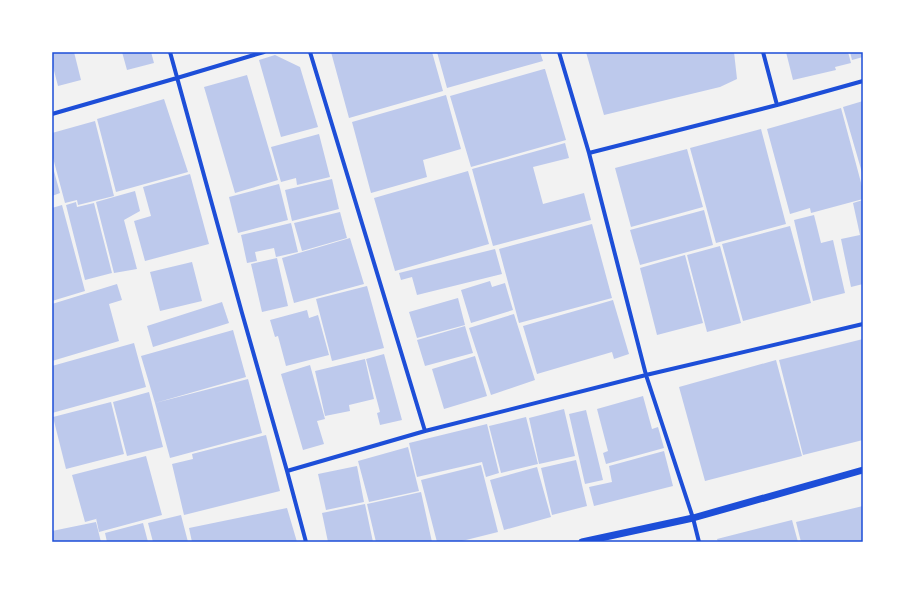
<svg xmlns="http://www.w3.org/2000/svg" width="915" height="594" font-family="Rubik,sans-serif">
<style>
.building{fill:#bdc9ec}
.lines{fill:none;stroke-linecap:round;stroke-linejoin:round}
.minor{stroke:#1d4ed8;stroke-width:4}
.tertiary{stroke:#1d4ed8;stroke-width:7}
.neatline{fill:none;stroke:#1d4ed8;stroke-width:1.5}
</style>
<rect width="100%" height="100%" fill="#f2f2f2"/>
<path class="building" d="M52 52H74L81 80 58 86 52 63Z
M122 52H151L154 63 127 70Z
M331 52H432L443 91 349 118Z
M437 52H540L543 61 447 88Z
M586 52H734L737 79 720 87 604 115Z
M786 52H848L851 63 835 67 836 70 793 80Z
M850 52H863V57L852 60Z
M275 55 300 67 318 127 281 137 259 60Z
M544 69H545L566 140 471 167 450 96Z
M247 75 278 180 235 193 204 87Z
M446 95 461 149 423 160 427 177 371 193 352 122Z
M164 99 188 172 116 192 97 119Z
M863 101V176L843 107Z
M841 108 863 190V199L811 213 810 208 790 214 767 129Z
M95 121 114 196 78 205 77 200 65 203 52 154V133Z
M761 129 786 224 716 243 690 148Z
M319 134 330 177 297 185 296 178 281 182 271 147Z
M565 143 569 158 533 167 543 204 584 193 591 220 493 246 472 169Z
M687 149 703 207 631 227 615 168Z
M52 164 60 193 52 196Z
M468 171 489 244 395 271 374 198Z
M190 174 209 244 145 261 134 221 151 216 143 187Z
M332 179 339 209 292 221 285 190Z
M279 184 288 220 238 233 229 197Z
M135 191 140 211 124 220 137 269 114 273 96 202Z
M863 200V284L851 287 841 239 860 235 853 203Z
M76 202 77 207 94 203 112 273 85 280 66 205Z
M62 205 85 291 52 301V208Z
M704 210 713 245 640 265 630 230Z
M340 212 347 238 302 251 294 223Z
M814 215 821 243 833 240 845 293 813 301 794 220Z
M291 223 298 252 276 257 274 248 255 252 257 261 247 263 241 235Z
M592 224 612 298 519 323 499 249Z
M790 226 811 303 743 321 722 244Z
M350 238 364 284 294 303 282 258Z
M720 246 741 323 707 332 687 255Z
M495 249 502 274 417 295 412 277 401 280 399 273Z
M685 255 703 323 657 335 640 268Z
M277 258 288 306 262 312 251 264Z
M192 262 202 301 160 311 150 272Z
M490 281 492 287 505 283 513 310 471 323 461 290Z
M117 284 122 300 109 304 119 341 52 361V304Z
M367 286 384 348 332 361 316 299Z
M458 298 465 325 417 338 409 312Z
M613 300 629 354 614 359 612 352 537 374 523 326Z
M222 302 229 323 153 347 147 326Z
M307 310 309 318 318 315 329 355 286 366 278 336 275 337 270 320Z
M514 314 535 380 491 395 469 328Z
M465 326 473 353 425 366 417 340Z
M233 330 246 377 155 403 141 356Z
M863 339V440L803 455 779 360Z
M134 343 146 387 52 413V366Z
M384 354 402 420 380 425 377 413 380 412 366 359Z
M475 356 487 396 444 409 432 369Z
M365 359 374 399 349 405 350 411 325 416 315 371Z
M776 360 802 456 705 481 679 387Z
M310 365 325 419 317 421 324 444 303 450 281 374Z
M248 379 262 433 170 458 155 403Z
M149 392 163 447 127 456 113 402Z
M643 396 652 429 658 427 664 448 606 464 603 453 608 451 597 409Z
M111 402 124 454 66 469 53 417Z
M564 409 575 456 539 464 529 418Z
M586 410 603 480 585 484 569 414Z
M526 417 538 464 501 473 489 426Z
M487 424 499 473 486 477 482 462 417 477 409 443Z
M266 435 280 491 184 515 172 464 193 459 192 454Z
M408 447 419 491 369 502 358 461Z
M664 451 673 486 594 506 589 487 612 482 609 466Z
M146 456 162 515 99 532 96 518V519L85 522 72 475Z
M576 460 587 506 552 515 541 468Z
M481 465 498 532 458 542H437L421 480Z
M357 466 364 502 326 510 318 474Z
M537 467 551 517 504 530 490 480Z
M421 492 432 542H376L367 504Z
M365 504 373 542H328L322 513Z
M863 506V542H801L796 522Z
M287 508 297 542H192L189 528Z
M181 515 188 542H153L148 523Z
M792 520 798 542H718L717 539Z
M96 522 101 542H52V531Z
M143 523 148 542H107L105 533Z"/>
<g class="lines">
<path class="minor" d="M170 52 242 313 287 471 306 542
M310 52 425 431
M559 52 589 153 646 375 693 518 699 542
M763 52 777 105
M52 114 177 78 264 52
M589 153 777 105 863 81
M287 471 425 431 646 375 863 324"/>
<path class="tertiary" d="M582 542 693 518 863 470"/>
</g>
<rect width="915" height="594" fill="none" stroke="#ffffff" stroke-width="106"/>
<rect x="53" y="53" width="809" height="488" class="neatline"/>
</svg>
